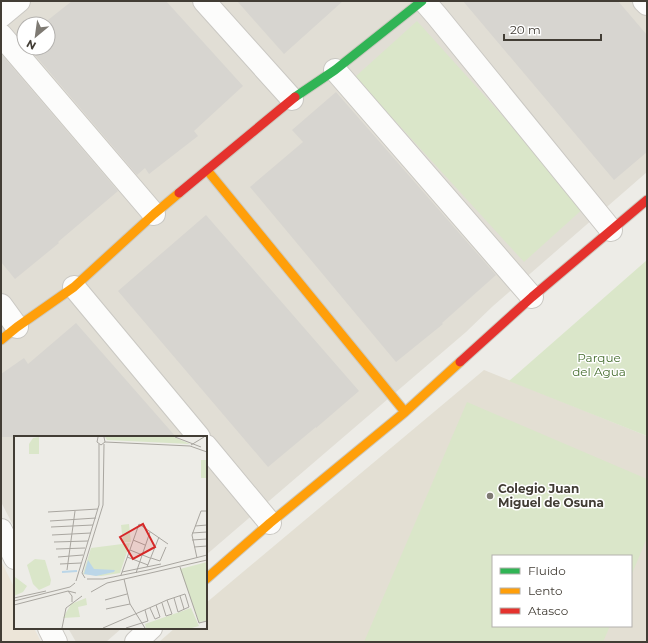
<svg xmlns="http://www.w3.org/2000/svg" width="648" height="643" font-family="Montserrat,sans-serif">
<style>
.residential{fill:#e1ded5;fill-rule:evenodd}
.commercial{fill:#ece5d8}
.education{fill:#e3dfd3;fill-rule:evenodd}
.green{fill:#dae6c9}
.building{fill:#d7d5d0}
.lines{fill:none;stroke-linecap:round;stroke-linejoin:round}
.street-casing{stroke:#cac8c3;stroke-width:24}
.fast-casing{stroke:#ccc9bf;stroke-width:11}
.slow-casing{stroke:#ccc9bf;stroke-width:11}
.jam-casing{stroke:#ccc9bf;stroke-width:11}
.street{stroke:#fcfcfb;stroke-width:22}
.fast{stroke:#30b455;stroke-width:9}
.slow{stroke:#ff9f0a;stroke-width:9}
.jam{stroke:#e5322d;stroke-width:9}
.poi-dot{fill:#7e7a73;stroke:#fff;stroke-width:1.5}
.labels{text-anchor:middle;stroke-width:3;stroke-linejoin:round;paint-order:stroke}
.park-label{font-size:12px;fill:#456d2e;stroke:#fff}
.poi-label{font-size:12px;font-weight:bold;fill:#423d35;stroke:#fff;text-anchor:start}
.inset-river{fill:none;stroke:#bbd6e8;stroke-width:2}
.inset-road{fill:none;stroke:#a9a6a0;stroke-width:1}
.view{fill:#d62828;fill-opacity:0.15;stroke:#d62828;stroke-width:2}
.inset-edge{fill:none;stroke:#423d35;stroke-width:2}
</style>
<rect width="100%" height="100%" fill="#edece7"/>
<path class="residential" d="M1 1H647V172L493 306 466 332 206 555V437H15V529L1 502ZM24 24H48V48H24Z
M68 628H122L106 642H76Z"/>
<path class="commercial" d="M1 561 15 589V628H34L41 642H1Z"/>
<path class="education" d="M484 370 647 436V642H159L175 628H206V603ZM493 556H631V626H493Z"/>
<path class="green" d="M417 21 585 207 524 262 355 77Z
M647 260V436L509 381Z
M467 402 647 479V538L631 576V556H493V626H610L603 642H364Z"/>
<path class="building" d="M72 1H166L243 86 194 131 198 136 149 174 145 168 137 175 29 48H48V24H43Z
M237 1H343L284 54Z
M463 1H618L647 35V152L614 180Z
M1 54 118 191 58 242 59 243 15 279 1 262Z
M336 92 496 275 442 323 443 324 396 362 250 187 303 142 292 130Z
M206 215 359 391 316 428V427L268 467 118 291Z
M76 323 176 437H1V374L24 358 28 364Z"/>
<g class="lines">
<g class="street-casing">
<path id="street" d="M204 1 292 99
M424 1 437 16 611 230
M644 1 647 4
M1 16 19 1
M1 35 154 214
M335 70 532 297
M74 287 199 437
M1 305 17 327
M206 446 270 523
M1 530 15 558
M49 628 56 642
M136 642 151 628"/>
</g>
<g class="fast-casing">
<path id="fast" d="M295 97 335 70 422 1"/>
</g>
<g class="slow-casing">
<path id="slow" d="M207 170 405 412
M1 340 17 327 74 287 154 214 179 193
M206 579 270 523 405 412 460 362"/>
</g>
<g class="jam-casing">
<path id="jam" d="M179 193 295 97
M460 362 532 297 647 200"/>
</g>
<use href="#street" class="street"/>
<use href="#fast" class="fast"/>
<use href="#slow" class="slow"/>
<use href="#jam" class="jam"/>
</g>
<circle class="poi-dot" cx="490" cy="496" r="4"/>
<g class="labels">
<g class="park-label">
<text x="599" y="362">Parque<tspan x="599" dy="14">del Agua</tspan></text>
</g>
<g class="poi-label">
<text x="498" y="493">Colegio Juan<tspan x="498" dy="14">Miguel de Osuna</tspan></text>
</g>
</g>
<g transform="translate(14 436)">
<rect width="193" height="193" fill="#edece7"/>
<path d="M25 1V18H15V8L19 2ZM91 1H160L176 8 93 4ZM187 24H193V42H187ZM115 88 117 106H109L107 89ZM116 107 106 137 87 140 69 138 77 112ZM21 123 31 124 37 144 36 149 25 154 19 148 13 129ZM193 126V185L185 186 166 133ZM1 141 13 150 9 156 0 160ZM72 162 73 169 64 171 66 181 49 182 57 168ZM177 172 185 190 178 192H132L131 188Z" fill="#dae6c9"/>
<path d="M74 124 80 133 101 134 100 136 82 140 70 138Z" fill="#bbd6e8"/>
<path class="inset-river" d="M48 136 63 135"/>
<path class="inset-road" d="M84 1 83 6 87 9 91 6 90 1M161 1 187 11M91 6 176 10 193 16M177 9 190 1M34 76 84 73M36 85 82 82M181 90 193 89M37 91 79 89M178 97 193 96M38 99 77 97M119 104 131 109M178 104 193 103M40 106 74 105M180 111 193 110M42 113 71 112M116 114 136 122M44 121 69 119M113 121 134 129M137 122 146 125 152 111M183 122 178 99 187 75H193M46 128 67 127M133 131 145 101M166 131 185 187 193 185M53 134 61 75M108 136 147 128M122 137 136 96M107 139 125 88 154 108M71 142 68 137 89 69 90 8M73 143H89L134 134 193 119M110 143 116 168 131 192M62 145 85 69V8M54 155 58 160V166M77 156 93 147 193 124M166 160 170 173M0 162 32 155M91 164 113 158M0 165 56 151 61 147M148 167 152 180 158 178 153 164M0 169 54 155 62 157M136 172 141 183 146 181 142 169M92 173 116 168M48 192 52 172 68 160M89 192 142 169 153 164 171 158 175 171 164 176 160 162M112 192 134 185 131 174"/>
<path class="view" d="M129 88 141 111 119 123 106 101Z"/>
<rect width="193" height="193" class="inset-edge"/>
</g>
<rect width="648" height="643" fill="none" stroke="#423d35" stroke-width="4"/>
<rect x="492" y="555" width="140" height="72" fill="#ffffff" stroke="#b3b1ae"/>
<rect x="500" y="568" width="20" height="6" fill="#30b455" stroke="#b3b1ae"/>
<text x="528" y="575" font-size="12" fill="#423d35">Fluido</text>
<rect x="500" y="588" width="20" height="6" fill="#ff9f0a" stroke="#b3b1ae"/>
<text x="528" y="595" font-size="12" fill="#423d35">Lento</text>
<rect x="500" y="608" width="20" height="6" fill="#e5322d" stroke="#b3b1ae"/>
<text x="528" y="615" font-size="12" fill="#423d35">Atasco</text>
<g transform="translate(36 36) rotate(209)"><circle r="19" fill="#ffffff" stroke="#b3b1ae"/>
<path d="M0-3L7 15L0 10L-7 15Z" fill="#7e7a73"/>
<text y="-6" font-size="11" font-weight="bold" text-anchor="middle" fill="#423d35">N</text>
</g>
<path d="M504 34v6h97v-6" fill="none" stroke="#423d35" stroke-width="2"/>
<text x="510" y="34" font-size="12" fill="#423d35" stroke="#ffffff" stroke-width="3" paint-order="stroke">20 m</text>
</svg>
